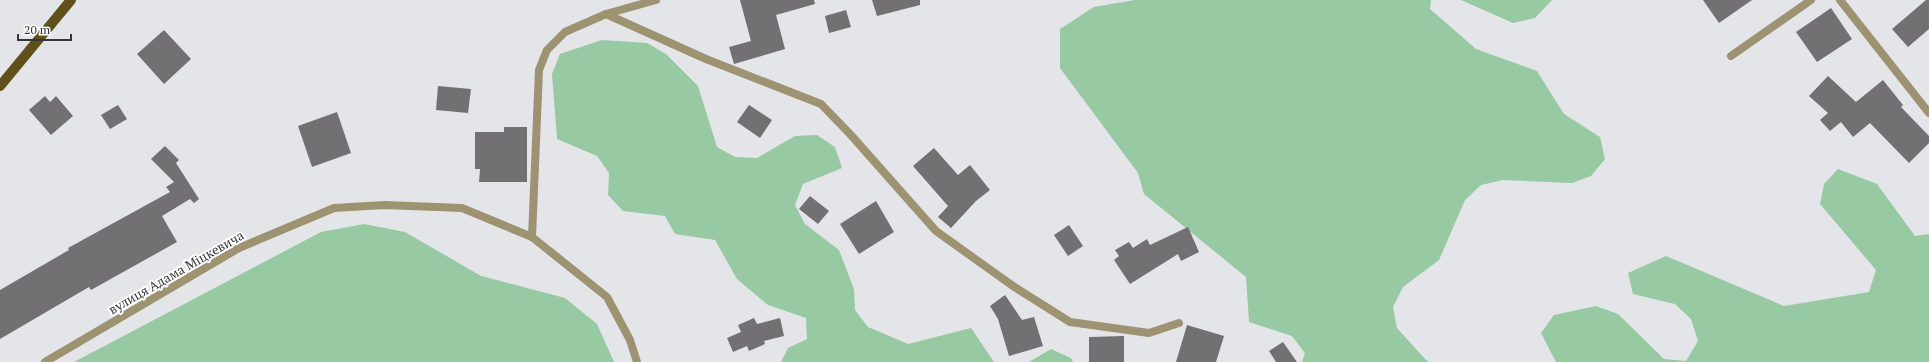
<svg xmlns="http://www.w3.org/2000/svg" width="1929" height="362" font-family="'PT Serif',serif">
<style>
.green{fill:#97c9a2}
.building{fill:#727072}
.lines{fill:none;stroke-linecap:round;stroke-linejoin:round}
.service{stroke:#9d9371;stroke-width:8}
.minor{stroke:#9d9371;stroke-width:8}
.tertiary{stroke:#9d9371;stroke-width:8}
.primary{stroke:#5f5018;stroke-width:10}
.labels{text-anchor:middle;stroke-width:4;stroke-linejoin:round;paint-order:stroke}
.street-label{font-size:13px;fill:#353536;stroke:#fff}
</style>
<rect width="100%" height="100%" fill="#e3e5e8"/>
<path class="green" d="M1135 0H1431L1430 9 1476 49 1537 71 1564 114 1600 137 1605 159 1591 176 1572 183 1503 180 1481 185 1465 200 1439 260 1403 287 1393 307 1397 328 1425 359 1429 362H1302L1305 353 1292 336 1249 322 1246 277 1144 194 1138 173 1060 68V29L1094 7Z
M1461 0H1552L1535 18 1513 23Z
M602 40 647 43 666 54 698 86 717 147 735 157 757 158 795 136 817 135 835 147 842 168 803 184 795 205 805 224 839 250 854 289 855 310 868 327 908 344 971 328 994 362H781L788 348 807 339 806 318 768 305 737 279 715 240 675 234 665 216 623 211 608 195 609 173 597 156 557 139 552 74 560 54Z
M1838 169 1877 184 1915 236 1929 234V362H1556L1541 333 1554 315 1596 306 1618 314 1664 359 1686 361 1698 341 1691 319 1675 304 1633 294 1628 273 1666 256 1784 306 1869 292 1876 270 1820 204 1824 184Z
M364 224 405 232 481 276 565 298 597 324 614 362H74L321 232Z
M1051 349 1071 358 1073 362H1029Z"/>
<path class="building" d="M740 0H814L815 4 776 15 785 49 734 64 729 47 751 41Z
M872 0H920V5L877 16Z
M1703 0H1752L1719 23Z
M1926 0H1929V29L1908 47 1892 29Z
M1831 8 1852 39 1817 62 1796 32Z
M846 10 851 27 829 33 825 16Z
M164 30 191 59 164 84 137 54Z
M1828 76 1856 102 1883 80 1903 105 1901 107 1929 136V143L1909 163 1870 123 1853 137 1841 122 1830 131 1820 120 1828 113 1809 96Z
M438 86 471 89 468 113 436 110Z
M45 96 50 102 56 96 73 116 51 135 29 110Z
M118 105 127 119 110 129 101 115Z
M749 105 772 120 760 138 737 122Z
M337 112 351 153 312 167 298 126Z
M504 127H527V182H479L480 169H475V132H504Z
M165 146 179 160 176 163 199 199 194 203 190 199 162 216 177 242 91 290 89 287 0 339V290L69 250 68 248 170 192 166 187 174 182 151 159Z
M934 148 958 175 970 165 990 190 976 201 951 228 938 217 948 206 913 166Z
M810 196 829 211 818 224 799 209Z
M876 201 894 232 859 254 840 224Z
M1069 225 1083 246 1068 256 1054 235Z
M1188 227 1199 252 1181 261 1178 254 1130 284 1114 260 1119 256 1115 250 1129 242 1133 248 1147 239 1150 245Z
M1005 295 1022 320 1034 317 1043 346 1009 356 998 319 990 306Z
M754 318 757 324 780 318 784 336 764 341 765 344 749 351 747 346 733 352 727 338 741 332 738 325Z
M1187 325 1224 336 1216 362H1176Z
M1124 336V362H1089V337Z
M1283 342 1297 362H1276L1269 351Z"/>
<g class="lines">
<path class="service" d="M1840 0 1929 113
M606 14 706 59 821 104 850 134 936 231 1013 286 1070 322 1149 333 1179 323"/>
<path class="minor" d="M1731 56 1811 0
M532 237 539 70 547 50 565 32 606 14 656 0"/>
<path class="tertiary" d="M45 362 239 248 334 208 384 205 462 208 532 237 607 297 630 340 637 362"/>
<path class="primary" d="M0 86 71 0"/>
</g>
<g class="labels">
<g class="street-label">
<text transform="translate(176 272) rotate(-30)" y="5">вулиця Адама Міцкевича</text>
</g>
</g>
<path d="M18 34v6h53v-6" fill="none" stroke="#353536" stroke-width="2"/>
<text x="24" y="34" font-size="12" fill="#353536" stroke="#ffffff" stroke-width="3" paint-order="stroke">20 m</text>
</svg>
